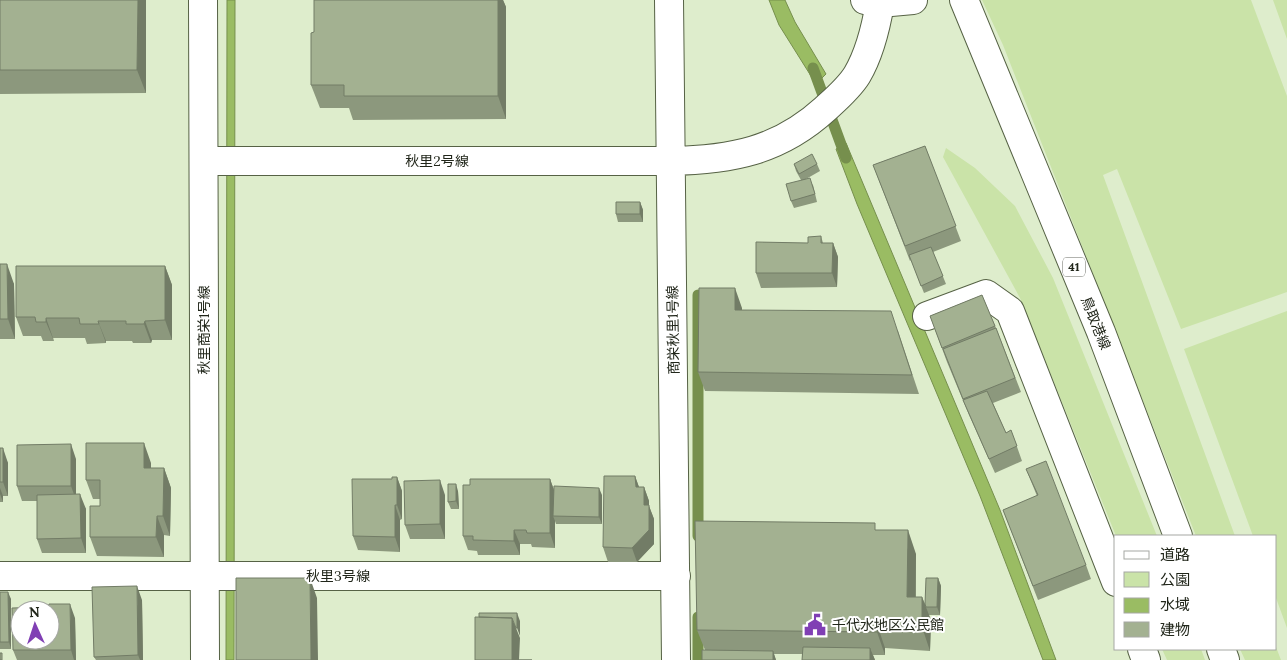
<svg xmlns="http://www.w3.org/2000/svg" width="1287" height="660" font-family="Lora,'Noto Sans JP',serif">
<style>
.green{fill:#cae3a8}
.water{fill:#9abc63;stroke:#768f4d}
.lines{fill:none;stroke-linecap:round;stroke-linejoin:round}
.stream{stroke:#768f4d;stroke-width:11}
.minor-casing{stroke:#566245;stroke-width:30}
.major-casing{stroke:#566245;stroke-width:30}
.minor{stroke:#fff;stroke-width:28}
.major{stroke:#fff;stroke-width:28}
.wall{fill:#8c987d}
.shaded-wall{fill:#727c66}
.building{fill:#a3b191;stroke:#727c66;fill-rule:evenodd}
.labels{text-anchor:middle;stroke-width:4;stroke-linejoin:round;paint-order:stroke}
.shield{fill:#fff;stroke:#64675f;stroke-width:1}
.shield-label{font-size:12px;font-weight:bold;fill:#21261a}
.street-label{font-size:14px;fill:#21261a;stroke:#fff}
.poi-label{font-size:14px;fill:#21261a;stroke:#fff;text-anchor:start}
</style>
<rect width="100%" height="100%" fill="#deedcc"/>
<path class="green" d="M982 0H1251L1287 96V292L1181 329 1117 169 1103 175 1235 536H1196L1003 45Z
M1273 0H1287V39Z
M946 148 975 168 1015 206 1053 278 1157 536H1116L1020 298 943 157Z
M1287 311V628L1276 598V536H1253L1184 349Z
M1276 647 1281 660H1245L1240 649H1276Z
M1162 649H1201L1205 660H1167Z"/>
<path class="water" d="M227 0H235L234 660H226Z
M769 0H785L795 22 826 74 816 84 779 25Z
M846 143 1000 510 1056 660H1043L980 496 857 204 836 149Z"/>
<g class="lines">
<path class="stream" d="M813 68 846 158
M698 536V295
M698 617V660"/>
<g class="minor-casing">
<path id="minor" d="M203 0 205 660
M669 0 676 660
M204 161H670C731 160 779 151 825 109 836 99 849 88 857 75 870 53 876 27 880 3
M927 316 986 294 1010 311 1116 582
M0 576H676
M1142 649 1146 660"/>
</g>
<g class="major-casing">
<path id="major" d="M865 0 880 3 913 0
M964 0 1101 332 1178 536
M1221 649 1225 660"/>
</g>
<use href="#minor" class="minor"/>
<use href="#major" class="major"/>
</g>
<path class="wall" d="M0 0H146V93L0 94Z
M314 0H503L506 7V119L353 120 349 108H320L311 85 314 32Z
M925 146 961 241 933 252 946 284 924 293 911 260 910 261 873 165Z
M794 164H817L820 171 806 179 813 185 817 202 794 208 791 201 801 180 796 171Z
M640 202 643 210V222H618L616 214Z
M821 236 823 243H833L838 257 837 287 761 288 756 273 808 243Z
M0 264 14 284 15 339H0Z
M165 266 172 285V340H152L151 343H133L132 341H106V343L87 344 85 338H53L54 341H43L41 336H23L16 317Z
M982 295 996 328 1021 392 993 403 1006 433 1011 430 1022 461 995 473 969 415 947 362 930 316Z
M742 308V310L898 331 919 394 705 391 698 372Z
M0 448 8 463V496H3V502H0Z
M76 459V494L86 509V553H42L37 539V501H22L17 486Z
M151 463V468H164L171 488 170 536 164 535V557L97 556 90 537 100 506V499H93L86 480Z
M1026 469 1086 565 1091 579 1038 600 1003 510 1037 496Z
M635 476 639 487H644L649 501V506L654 519V544L637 562H608L603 547Z
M397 477 402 491V519L400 520V552L358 550 353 536 392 479Z
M550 479 554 490 602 495V524H556L555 521V548L532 547 531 544H520V555H478L477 551 468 550 463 536 470 485Z
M458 491 459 509H451L448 502Z
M445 495V539H410L405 525Z
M877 530 916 554V597H922L925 604 938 578 941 586 940 615H929L931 620 930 651 885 648V655H873L875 660H802V654H774L776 660 705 650 697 630Z
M0 592 11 599V649H0Z
M142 600 143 660H96L94 657Z
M75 618 76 660H17L13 650Z"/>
<path class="shaded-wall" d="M138 0H146V93L137 70Z
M498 0H503L506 7V119L498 96Z
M640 202 643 210V222L640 214Z
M833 243 838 257 837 287 832 273Z
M7 264 14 284 15 339 8 319Z
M165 266 172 285V340L165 320Z
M735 288 742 308V330L735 310Z
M46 318 53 338 54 341 46 322Z
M98 321 106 341V343L99 324Z
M145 321 152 340 151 343 144 324Z
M144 443 151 463V488L144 468Z
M71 444 76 459V500L71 486Z
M3 448 8 463V496L3 482Z
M164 468 171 488 170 536 163 516Z
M635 476 640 490 636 487Z
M397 477 402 491V519L397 505Z
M550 479 555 493 553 516 555 521V548L550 533Z
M440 480 445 495V539L440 524Z
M456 484 458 491 459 509 456 501Z
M644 487 649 501V506L654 519V544L637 562 632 548 644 505Z
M0 488 3 496V502L0 494Z
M599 488 602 495V524L599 517Z
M80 494 86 509V553L81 538Z
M395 505 400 520V552L395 537Z
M157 516 164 535V557L156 537Z
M514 530 520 544V555L514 541Z
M908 530 916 554 915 620 907 597Z
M310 578 317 598 318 660H311Z
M938 578 941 586 940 615 937 607Z
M137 586 142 600 143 660H140L138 655Z
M8 592 11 599V649L9 642Z
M922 597 931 620 930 651 922 627Z
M70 604 75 618 76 660H74L71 650Z
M517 613 520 621V636L517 628Z
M512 618 520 638 519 660H512Z
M877 624 885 648V655L877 632Z
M870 648 875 660H870Z
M773 651 776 660H773Z"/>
<path class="building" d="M0 0H138L137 70H0Z
M314 0H498V96H344V85H311V33L314 32Z
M925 146 956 226 905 246 873 165Z
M812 154 817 164 799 174 794 164Z
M810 178 815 194 791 201 786 184Z
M616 202H640V214H616Z
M821 236V243H833L832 273H756V242L808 243V237Z
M931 247 943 276 921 286 909 255Z
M0 264H7L8 319H0Z
M16 266H165V320L145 321 144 324H126V321H98L99 324H80L79 318H46V322H36L35 317H16Z
M699 288H735V310L891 311 912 375 698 372Z
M982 295 995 326 942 348 930 316Z
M996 328 1015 378 963 399 943 349Z
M987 391 1006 433 1011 430 1017 446 989 459 963 400Z
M86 443H144V468H164L163 516H157L156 537H90V506H100V480H86Z
M71 444V486H17V445Z
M0 448H3V482H0Z
M1046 461 1086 565 1033 586 1003 510 1038 495 1026 469Z
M604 476H635L636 487H644V505H649V530L632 548 603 547Z
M392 477H397V505H395V537L353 536 352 479H392Z
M470 479H550V533H527L526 530H514V541L473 540V536H463V485H470Z
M440 480V524L405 525 404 481Z
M448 484H456V501L448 502Z
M554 486 599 488V517L553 516Z
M80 494 81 538 37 539V495Z
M695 521 875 523V530H908L907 597H922V627L877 624V632L697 630Z
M236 578H310L311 660H236Z
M926 578H938L937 607H926L925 604Z
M137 586 138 655 94 657 92 587Z
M0 592H8L9 642H0Z
M49 604H70L71 650H13L12 608 48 607ZM20 610H50V640H20Z
M479 613H517V628H516L512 618 479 617Z
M475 617 512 618V660H532H475Z
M803 647 870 648V660H802Z
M702 650 773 651V660H702Z
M0 653H2V660H0Z"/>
<defs>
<g id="civic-bare" transform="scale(1.725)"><path d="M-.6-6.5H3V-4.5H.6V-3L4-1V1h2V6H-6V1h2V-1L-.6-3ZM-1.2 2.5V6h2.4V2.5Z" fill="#803fb4" stroke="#fff" stroke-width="2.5" paint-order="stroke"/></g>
</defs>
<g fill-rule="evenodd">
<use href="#civic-bare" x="815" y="625"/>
</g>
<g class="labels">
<rect class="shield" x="1063" y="257.5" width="22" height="19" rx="4"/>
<g class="shield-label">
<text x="1074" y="271">41</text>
</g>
<g class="street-label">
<text x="437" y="166">秋里2号線</text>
<text transform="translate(1096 323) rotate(68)" y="5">鳥取港線</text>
<text transform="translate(204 330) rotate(-90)" y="5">秋里商栄1号線</text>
<text transform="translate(673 330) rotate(-91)" y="5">商栄秋里1号線</text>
<text x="338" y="581">秋里3号線</text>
</g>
<g class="poi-label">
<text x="832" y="630">千代水地区公民館</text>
</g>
</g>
<rect x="1114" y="535" width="162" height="115" fill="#ffffff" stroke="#a6a8a3"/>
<rect x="1124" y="551" width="25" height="8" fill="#ffffff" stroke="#a6a8a3"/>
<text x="1160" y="560" font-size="15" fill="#21261a">道路</text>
<rect x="1124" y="572" width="25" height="15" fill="#cae3a8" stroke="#a6a8a3"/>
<text x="1160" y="585" font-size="15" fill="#21261a">公園</text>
<rect x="1124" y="598" width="25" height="15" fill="#9abc63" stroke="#a6a8a3"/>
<text x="1160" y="610" font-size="15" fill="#21261a">水域</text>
<rect x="1124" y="622" width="25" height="15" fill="#a3b191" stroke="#a6a8a3"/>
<text x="1160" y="635" font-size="15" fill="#21261a">建物</text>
<g transform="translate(35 625) rotate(357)"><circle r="24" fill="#ffffff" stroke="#a6a8a3"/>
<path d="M0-4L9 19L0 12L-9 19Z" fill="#803fb4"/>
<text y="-8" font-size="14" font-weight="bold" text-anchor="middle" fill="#21261a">N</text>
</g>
</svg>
